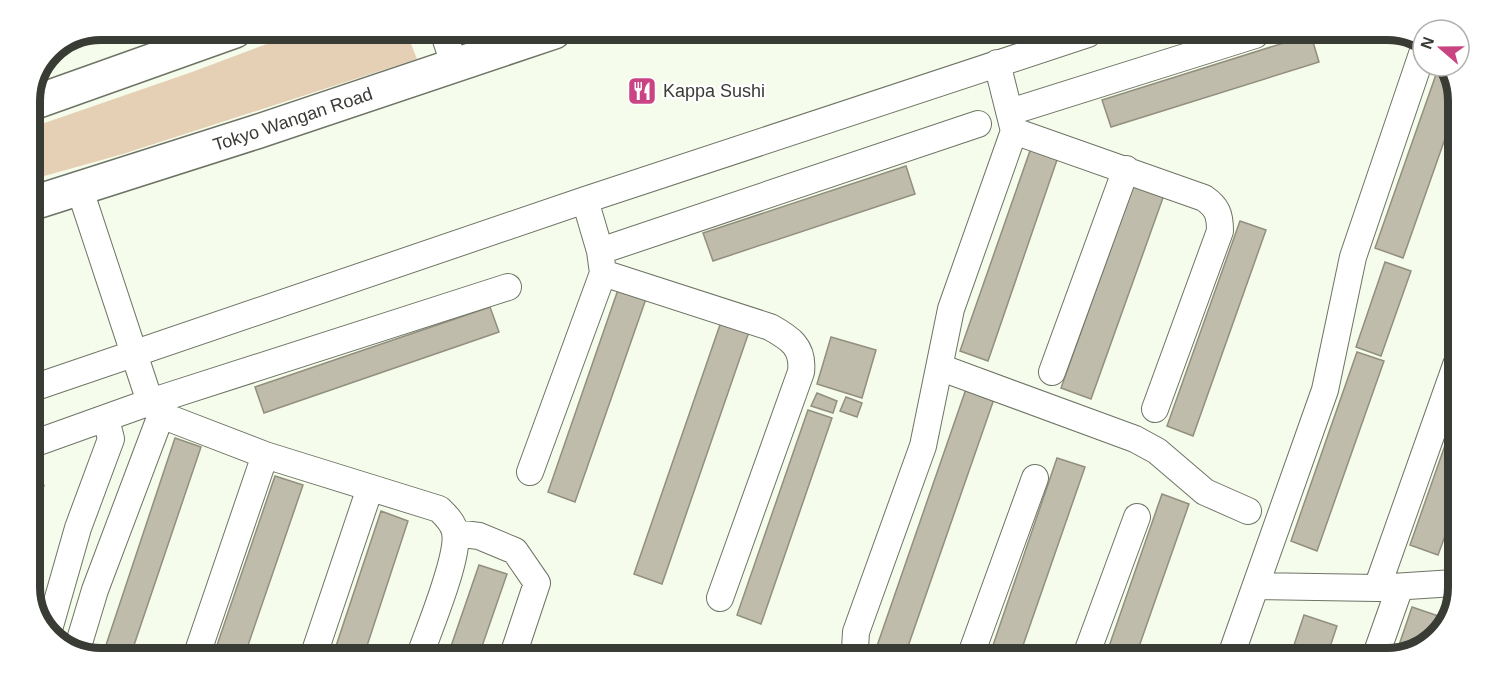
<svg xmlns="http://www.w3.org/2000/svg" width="1489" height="689" font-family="Helvetica,sans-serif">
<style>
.green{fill:#e6d0b5}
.building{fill:#bfbcab;stroke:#928f7f;stroke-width:1.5}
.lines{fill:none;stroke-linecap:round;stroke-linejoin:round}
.minor-casing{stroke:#6e7465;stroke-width:28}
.highway-casing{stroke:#6e7465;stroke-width:36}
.minor{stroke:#fff;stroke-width:26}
.highway{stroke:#fff;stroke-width:33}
.labels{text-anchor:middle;stroke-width:4.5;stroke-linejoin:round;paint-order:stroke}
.poi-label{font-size:18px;fill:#393b35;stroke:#fff;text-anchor:start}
.street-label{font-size:18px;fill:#393b35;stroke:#fff}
.rim{fill:none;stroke:#393b35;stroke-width:8}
</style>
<rect width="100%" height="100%" fill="#f5fceb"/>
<path class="green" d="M301 31H406L417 59 123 154 30 180V128L192 72Z"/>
<path class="building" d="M1309 35H1311L1319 62 1111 127 1102 100Z
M1439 66H1448L1459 99 1403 258 1375 248Z
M1031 148 1058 157 988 361 960 351Z
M906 166 915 194 713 261 703 233Z
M1134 184 1164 195 1091 399 1061 388Z
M1240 221 1266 230 1193 436 1167 426Z
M1385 262 1411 271 1381 356 1356 347Z
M620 284 648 293 575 502 548 492Z
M490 307 499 332 264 413 255 387Z
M722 319 750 329 662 584 634 574Z
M831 337 876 350 862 398 817 384Z
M1357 352 1384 361 1317 551 1291 541Z
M966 389 994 399 905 655 877 646Z
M817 393 837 401 833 413 811 406Z
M846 397 862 403 857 417 840 411Z
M808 410 832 418 761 624 737 615Z
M1456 414 1455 509 1438 555 1410 545Z
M175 438 201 447 131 654 106 645Z
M1057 458 1085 467 1019 657H989Z
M35 459 44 486 30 491V460Z
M275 476 303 485 245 654H214Z
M1162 494 1189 504 1135 658H1105Z
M381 511 408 521 364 655H333Z
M479 565 507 574 479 655H448Z
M1412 607 1447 619 1428 647 1410 652 1398 648Z
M1304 615 1337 626 1326 659 1290 657Z"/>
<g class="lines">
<g class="minor-casing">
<path id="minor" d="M443 31 454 64
M1010 112 1255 35
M1014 131 1204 198C1217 207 1220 214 1220 231L1155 409
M80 190 150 402 161 415 265 455 439 509C446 516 453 522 455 532 460 556 429 629 420 655
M600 251 978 124
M603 273 770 327C790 338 804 347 801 372L720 598
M950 371 1135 439 1157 451 1205 492 1248 511
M1052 372 1126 169
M30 389 585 200 1088 34
M30 445 150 402 508 287
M530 472 603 273 600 251 585 200
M455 533 479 536 515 551 537 583 513 655
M1256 586 1377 588 1454 583
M1377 588 1456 365
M48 633 78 528 111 439 106 419
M1378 649 1400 587
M76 653 95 590 161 415
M197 654 265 455
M314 654 370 488
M859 657 855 649 856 632 923 446 951 309 1014 131 997 63
M970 657 1035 478
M1085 658 1137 517
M1230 658 1325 390 1353 257 1423 51"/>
</g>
<g class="highway-casing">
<g id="highway">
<path d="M30 104 235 31"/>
<path id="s1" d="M30 204 256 132 554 32"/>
</g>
</g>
<use href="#minor" class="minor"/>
<use href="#highway" class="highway"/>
</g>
<defs>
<g id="restaurant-square" transform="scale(1.5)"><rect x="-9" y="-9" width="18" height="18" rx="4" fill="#ca4383" stroke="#fff"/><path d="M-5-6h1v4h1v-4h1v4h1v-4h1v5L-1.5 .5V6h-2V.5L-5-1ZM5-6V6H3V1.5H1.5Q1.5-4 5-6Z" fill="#fff"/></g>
</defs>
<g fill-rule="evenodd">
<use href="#restaurant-square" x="642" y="91"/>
</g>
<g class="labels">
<g class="poi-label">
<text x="663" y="97">Kappa Sushi</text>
</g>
<g class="street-label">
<text dy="6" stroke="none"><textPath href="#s1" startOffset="276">Tokyo Wangan Road</textPath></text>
</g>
</g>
<path d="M0 0H1489V689H0ZM101 40H1387A61 61 0 0 1 1448 101V587A61 61 0 0 1 1387 648H101A61 61 0 0 1 40 587V101A61 61 0 0 1 101 40Z" fill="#fff" fill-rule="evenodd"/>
<path class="rim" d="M101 40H1387A61 61 0 0 1 1448 101V587A61 61 0 0 1 1387 648H101A61 61 0 0 1 40 587V101A61 61 0 0 1 101 40Z"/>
<g transform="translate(1441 48) rotate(290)"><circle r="28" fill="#ffffff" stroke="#b0b1ae" stroke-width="1.5"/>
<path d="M0-4.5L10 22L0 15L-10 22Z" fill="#ca4383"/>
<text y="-9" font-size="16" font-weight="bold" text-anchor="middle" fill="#393b35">N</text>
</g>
</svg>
